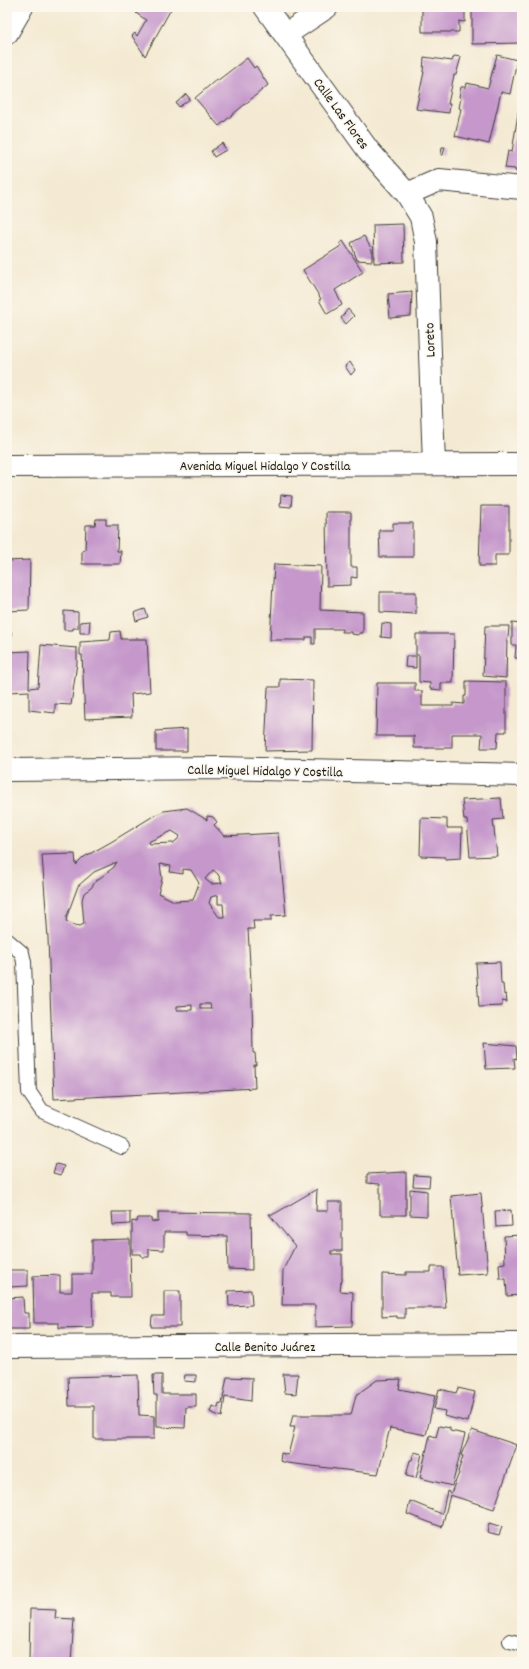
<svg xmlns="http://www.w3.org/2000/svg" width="529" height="1669" font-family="Dekko,sans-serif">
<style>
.building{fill:#c597cb;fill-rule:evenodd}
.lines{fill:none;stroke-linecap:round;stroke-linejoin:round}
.service-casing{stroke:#3c3b37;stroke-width:16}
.minor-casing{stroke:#3c3b37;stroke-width:24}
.tertiary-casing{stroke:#3c3b37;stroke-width:24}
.service{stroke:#fff;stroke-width:14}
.minor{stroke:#fff;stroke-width:22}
.tertiary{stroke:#fff;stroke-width:22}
.labels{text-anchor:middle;stroke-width:3.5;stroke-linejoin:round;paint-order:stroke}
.street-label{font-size:14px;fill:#1c1c1c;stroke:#fbf7ec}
</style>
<rect width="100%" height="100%" fill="#fbf7ec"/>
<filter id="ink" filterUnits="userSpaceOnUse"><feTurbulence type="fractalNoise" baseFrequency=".025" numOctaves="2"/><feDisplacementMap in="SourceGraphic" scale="8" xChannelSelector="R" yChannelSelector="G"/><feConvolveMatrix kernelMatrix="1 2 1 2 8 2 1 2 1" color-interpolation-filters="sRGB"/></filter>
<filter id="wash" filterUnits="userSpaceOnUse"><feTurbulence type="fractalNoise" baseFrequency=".012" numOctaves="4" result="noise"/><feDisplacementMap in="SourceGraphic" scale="16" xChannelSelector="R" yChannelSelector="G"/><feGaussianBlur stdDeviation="0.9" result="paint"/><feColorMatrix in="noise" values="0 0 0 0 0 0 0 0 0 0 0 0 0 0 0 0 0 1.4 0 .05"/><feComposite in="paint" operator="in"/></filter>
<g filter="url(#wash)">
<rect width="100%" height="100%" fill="#f4ead3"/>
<g id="blocks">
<path class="building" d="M140 7 152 8 153 7H167L171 9 145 56 132 36 135 33 137 36 146 20 136 13Z
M422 7H459V9H465V22L459 21V32H422Z
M472 7H522V43L472 44Z
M497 55 517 60 510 94 501 92 489 144 455 136 461 109 459 108 461 98 459 97 461 87H466L467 83 488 88Z
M454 56 461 57 456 75H454L448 104H450L449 113 416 109 424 72H423L424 57 452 61Z
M247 58 254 68 256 66 268 85 219 126 195 98 217 79V81Z
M186 94 190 99 179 107 176 103Z
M521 94H522V173L515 171V169L505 168 508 151 512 152Z
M222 143 226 150 214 157 211 151Z
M442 147H445L443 155H441Z
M403 224 404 262 374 263 373 225Z
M364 236 372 250V261L357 260 351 243Z
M343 241 363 272 335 290 342 305 327 314 319 300 321 299 303 270 341 246 339 244Z
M412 292 411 316 390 318 388 294Z
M348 309 354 316 346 324 341 318Z
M350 362 355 370 351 375 345 366Z
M281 495 292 496 291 507 280 506Z
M481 506H509V555H495V566H479Z
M326 512H351V567H357V578L351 577V585L327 586Z
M96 519H106V525H118L117 551H121L120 564H82V551L85 550 86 525H95Z
M393 523H413V557H380L379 530H393Z
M30 560 29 610 7 611V561Z
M274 564 321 566 320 610 363 612V633H359V635L351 634V632H342V629H315V644H312V637H306V640H270Z
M380 592H416V614L380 612Z
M145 609 148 617 136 621 134 613Z
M64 611 78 612V628H73V630H64Z
M90 621 89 633H80V622Z
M382 623 391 624V638L381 637Z
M512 623 522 624V658H515L516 645H512Z
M485 626H509L508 639H507L506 678 483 676Z
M7 631H11L12 636H7Z
M120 631 121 639H147L150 692 131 694 132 717 85 719 82 655H80V642L110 640 111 632Z
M416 634H454L453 683H441V690L430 689V683L419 682V655H416Z
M41 645 77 648V663L71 705 55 704V713L29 710V691L7 692V652L30 651 29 688 38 687Z
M406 656H416V668L405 667Z
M280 679 313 680 312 750 265 751 268 687H280Z
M466 681 506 682V732H498L497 748H481L482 734H452V748H414V736H376L377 683H415V691H422V706H453V703L464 704V696H466Z
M187 729V751H156V731Z
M501 798 503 819 493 820 497 856 470 857 467 820H464L462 800Z
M187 808 207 820V816L213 817 217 822 214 825 224 836 278 833 286 915 271 916V921H253L254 929H248L252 1000 253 1053H255L256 1065H254L255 1088 54 1099 48 938 42 855 75 854 76 865 84 857 111 842 155 815 164 811ZM172 831 180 836 177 840 173 843 149 844 148 842ZM117 862 114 867 96 881 91 888 84 893 82 900 84 924 80 926 74 925 66 921 67 916 78 886 94 872ZM160 864 171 866 170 872 183 874V869L191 870 199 883 193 900 174 901 158 893 162 879ZM213 870 218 874 222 883 211 884 205 879ZM218 895V904H223L224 917H219L209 903 211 897ZM200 1004H210L211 1009H200ZM192 1005V1010H177V1006Z
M421 818 447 819V828H462L461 858 445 859V857L420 856Z
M500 962 501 984H503L504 995 506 994 507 1002 502 1001V1006L479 1007 476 963Z
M484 1043 516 1046 517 1059 514 1058 515 1068 486 1069Z
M56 1164 64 1166 61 1175 53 1173Z
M406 1172V1215H380V1184L367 1183V1174Z
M414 1175 430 1176 429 1187 413 1186Z
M317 1189 316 1211H328V1202H342V1251H331V1254H342V1281L341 1282 340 1291 353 1292 352 1326 315 1327V1305H282L283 1270 295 1246 269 1214H274Z
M410 1189 427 1191V1216L410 1215Z
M481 1193 488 1273 458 1275 451 1196Z
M511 1210 512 1226 496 1227 495 1211Z
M112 1212H130V1224L113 1225Z
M158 1212 251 1213 252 1270 228 1269 227 1236 186 1235V1232H164V1250L149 1249V1257H142L141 1254H132V1221L137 1222 138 1218H151V1221L158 1222Z
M522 1235V1295L507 1296 506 1279H500L499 1264 505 1263 504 1236Z
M130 1239 131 1297H111V1293H92L93 1327 59 1328V1323H34L33 1276 60 1275V1292H72V1274H92V1240Z
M431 1267H443L446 1308H405V1318H397V1316L382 1317V1274L406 1275V1272H431Z
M7 1270H28V1286L8 1287Z
M251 1290 252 1305 229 1306 228 1291Z
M164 1291H180V1327H151L152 1316H164Z
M23 1297 24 1313H29V1329H7V1298Z
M283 1374H298L296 1394 285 1393Z
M138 1375 139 1415 154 1416V1439H94V1406H69L68 1377Z
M153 1375H162V1394H196V1407H186L185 1428 157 1427V1395H154Z
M185 1375H196V1382L184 1381Z
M227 1377 252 1378 251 1401 225 1397 222 1417 210 1412 212 1406 218 1408 219 1403 222 1404Z
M401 1379 399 1389 435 1396 426 1435 390 1428 378 1474 287 1463 280 1461 281 1453 288 1455 295 1427H290L293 1415H351L356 1395 377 1380Z
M458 1388 475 1392 468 1422 444 1416 445 1411 434 1409 439 1389 456 1393Z
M439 1426 450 1428V1431L465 1434 452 1486 420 1478 430 1435 436 1437Z
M472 1430 517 1445 494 1509 450 1495 442 1527 407 1514 410 1501 442 1514 447 1491 451 1493 459 1473 458 1472 463 1456 461 1455Z
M414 1452 422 1454 416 1478 406 1476 410 1460H412Z
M489 1523 502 1527 499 1535 487 1532Z
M30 1609 56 1610 55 1618 74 1619 71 1662H29Z"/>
</g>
</g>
<g filter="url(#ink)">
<use href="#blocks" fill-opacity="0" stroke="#3c3b37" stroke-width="1"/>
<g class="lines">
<g class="service-casing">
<path id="service" d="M7 940 22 953 24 962 29 1092 42 1111 122 1147
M510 1641 522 1644"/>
</g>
<g class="minor-casing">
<path id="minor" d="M265 7 368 150 407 194 421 217 426 242 434 464
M7 33 22 7
M285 35 327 7
M407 194 439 180 522 188
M7 466 522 464"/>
</g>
<g class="tertiary-casing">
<path id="tertiary" d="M7 770 220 768 522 775
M7 1347 522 1344"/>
</g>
<use href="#service" class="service"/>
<use href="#minor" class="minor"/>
<use href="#tertiary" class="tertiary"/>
</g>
</g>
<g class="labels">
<g class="street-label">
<text transform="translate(342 113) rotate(54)" y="5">Calle Las Flores</text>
<text transform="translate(429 340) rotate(-92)" y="5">Loreto</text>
<text x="265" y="470">Avenida Miguel Hidalgo Y Costilla</text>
<text transform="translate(265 770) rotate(1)" y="5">Calle Miguel Hidalgo Y Costilla</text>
<text x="265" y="1351">Calle Benito Juárez</text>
</g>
</g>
<rect width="529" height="1669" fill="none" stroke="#fbf7ec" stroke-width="24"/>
</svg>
